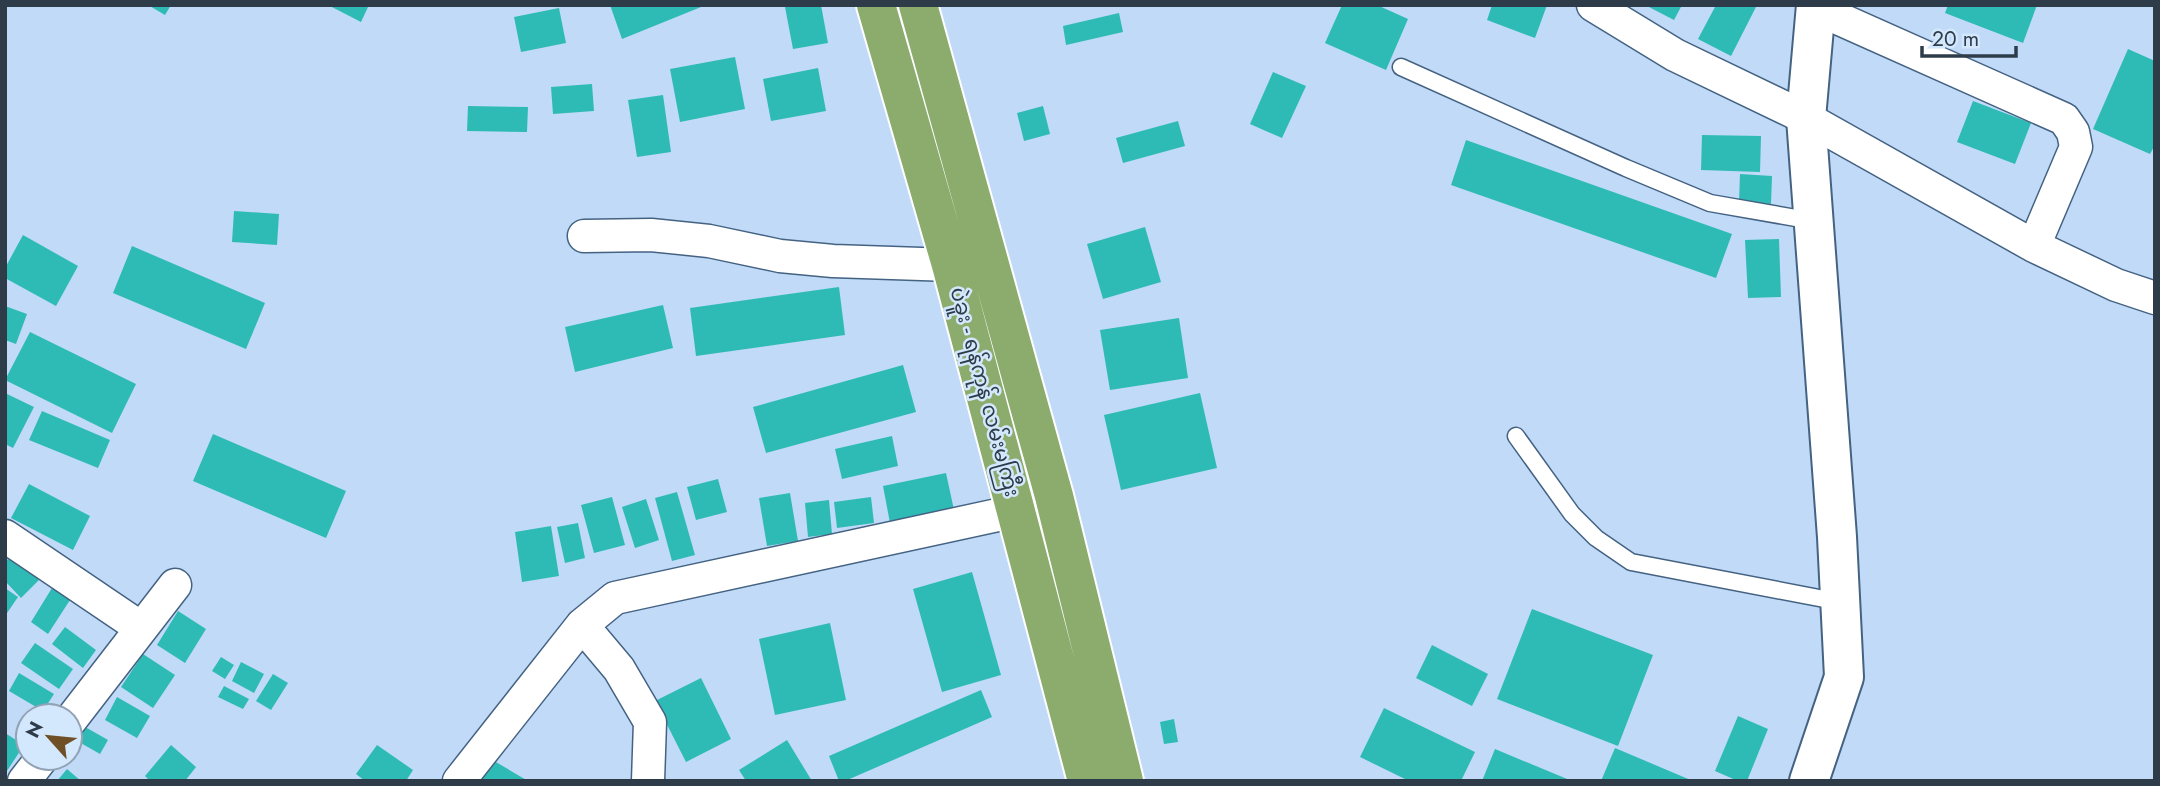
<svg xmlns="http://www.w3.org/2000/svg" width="2160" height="786" font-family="Jost,'Noto Sans Myanmar',sans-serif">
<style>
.building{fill:#2fbbb5}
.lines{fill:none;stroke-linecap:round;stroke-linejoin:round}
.service-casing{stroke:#446282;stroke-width:19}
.minor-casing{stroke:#446282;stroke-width:35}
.tertiary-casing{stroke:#446282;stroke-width:42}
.trunk-casing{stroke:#fff;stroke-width:42}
.service{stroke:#fff;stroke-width:16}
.minor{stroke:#fff;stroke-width:32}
.tertiary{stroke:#fff;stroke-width:38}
.trunk{stroke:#8cac6e;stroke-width:38}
.labels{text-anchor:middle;stroke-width:5;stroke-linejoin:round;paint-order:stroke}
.street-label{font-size:21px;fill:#2e3c4a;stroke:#d3e7fd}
</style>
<rect width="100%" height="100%" fill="#c0daf8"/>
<path class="building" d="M148 5H171L165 15Z
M328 5H369L361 22Z
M610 5H706L622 39Z
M798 5H821L828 43 793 49 785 7Z
M1342 5H1377L1408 19 1386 70 1325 43Z
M1492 5H1547L1535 38 1487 20Z
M1645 5H1682L1674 20Z
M1716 5H1757L1731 56 1698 39Z
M1948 5H2037L2023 43 1945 13Z
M559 8 566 43 521 52 514 17Z
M1119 13 1123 32 1066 45 1063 26Z
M2128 49 2155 61V145L2150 154 2093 129Z
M735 57 745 109 680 122 670 69Z
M818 68 826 111 771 121 763 79Z
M1273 72 1306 86 1282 138 1250 124Z
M592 84 594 111 553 114 551 87Z
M663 95 671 152 637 157 628 100Z
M1973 101 2031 123 2015 164 1957 142Z
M468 106 528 107 527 132 467 131Z
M1043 106 1050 134 1024 141 1017 113Z
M1178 121 1185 146 1123 163 1116 138Z
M1702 135 1761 136 1760 172 1701 170Z
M1466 140 1732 234 1716 278 1451 185Z
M1740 174 1772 176 1771 204 1739 202Z
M234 211 279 214 277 245 232 242Z
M1145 227 1161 282 1103 299 1087 244Z
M23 235 78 266 56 306 5 278V268Z
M1779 239 1781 297 1748 298 1745 240Z
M132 246 265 303 246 349 113 293Z
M839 287 845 335 696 356 690 308Z
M663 305 673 348 575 372 565 327Z
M5 306 27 314 16 344 5 340Z
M1179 318 1188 378 1110 390 1100 330Z
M30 332 136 384 112 433 5 380Z
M903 365 916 412 766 453 753 407Z
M5 393 34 407 13 448 5 444Z
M1200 393 1217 468 1121 490 1104 415Z
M42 411 110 440 98 468 29 440Z
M213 434 346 491 326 538 193 481Z
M892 436 898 466 842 479 835 449Z
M946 473 954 510 890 523 883 486Z
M718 479 727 512 696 520 687 487Z
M29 484 90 516 73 550 11 518Z
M677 492 695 555 672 561 655 498Z
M790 493 798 541 767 546 759 498Z
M612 497 625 545 594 553 581 505Z
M871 497 874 523 837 528 834 502Z
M646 499 659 540 635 548 622 507Z
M829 500 832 534 808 537 805 503Z
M578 523 585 558 565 563 557 527Z
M551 526 559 576 522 582 515 532Z
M13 554 39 580 21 598 5 581V562Z
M972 572 1001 675 942 692 913 589Z
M5 588 18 597 5 616Z
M52 588 70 600 48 634 31 622Z
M1532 609 1653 655 1618 746 1497 699Z
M178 611 206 629 185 663 157 645Z
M830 623 846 700 775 715 759 639Z
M65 627 96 650 83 668 52 644Z
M35 643 73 669 59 689 21 663Z
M1432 645 1488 674 1472 706 1416 678Z
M143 654 175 675 153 708 121 687Z
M221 657 234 665 225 679 212 671Z
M241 662 264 674 254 693 232 681Z
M19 673 54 694 43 711 9 691Z
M273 674 288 683 271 710 256 701Z
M701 678 731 739 686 762 655 701Z
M224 686 249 699 243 709 218 697Z
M981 690 992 717 845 781H839L829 756Z
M117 697 150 716 137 738 105 720Z
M1384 708 1475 752 1461 781H1409L1360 757Z
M1738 716 1768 729 1747 781H1738L1715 771Z
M1174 719 1178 742 1164 744 1160 722Z
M80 724 108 740 100 754 72 738Z
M5 733 24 745 5 774Z
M787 740 812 781H746L739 770Z
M171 745 196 767 185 781H150L145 776Z
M377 745 413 770 406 781H365L356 774Z
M1615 748 1693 781H1601Z
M1495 749 1572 781H1482Z
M484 755 528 781H470Z
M67 769 81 781H57Z"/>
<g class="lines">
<g class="service-casing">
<path id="service" d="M1401 67 1626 168 1710 203 1813 221
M1516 436 1572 514 1596 538 1631 562 1840 602"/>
</g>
<g class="minor-casing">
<path id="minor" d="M1593 5 1675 55 1806 118 2034 246 2116 285 2155 298
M1815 8 2064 119 2073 132 2076 147 2034 246
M584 236 651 235 709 241 780 256 833 261 951 265
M5 536 141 628
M582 625 619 669 650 722 648 781
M70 721 175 585
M24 781 42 758
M459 781 582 625 615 598 1016 511"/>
</g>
<g class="tertiary-casing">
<path id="tertiary" d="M1809 781 1844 677 1837 537 1806 118 1816 5"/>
</g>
<g class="trunk-casing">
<path id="trunk" d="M876 5 951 265 1087 781
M918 5 1054 496 1124 781"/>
</g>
<use href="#service" class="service"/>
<use href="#minor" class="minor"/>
<use href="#tertiary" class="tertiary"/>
<use href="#trunk" class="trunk"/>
</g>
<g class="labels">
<g class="street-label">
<text transform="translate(985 392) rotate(75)" y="7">ပဲခူး - ရန်ကုန် လမ်းမကြီး</text>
</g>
</g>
<rect width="2160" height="786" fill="none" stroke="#2e3c4a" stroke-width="14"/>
<g transform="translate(49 737) rotate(297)"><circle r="33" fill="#d3e7fd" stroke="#91a3b5" stroke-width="2"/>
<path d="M0-5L12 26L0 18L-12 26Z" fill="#6f4f25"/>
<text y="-10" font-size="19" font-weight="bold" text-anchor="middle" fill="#2e3c4a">N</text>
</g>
<path d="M1922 46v10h94v-10" fill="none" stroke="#2e3c4a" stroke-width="3.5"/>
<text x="1932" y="46" font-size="21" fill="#2e3c4a" stroke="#d3e7fd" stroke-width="5" paint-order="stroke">20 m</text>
</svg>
